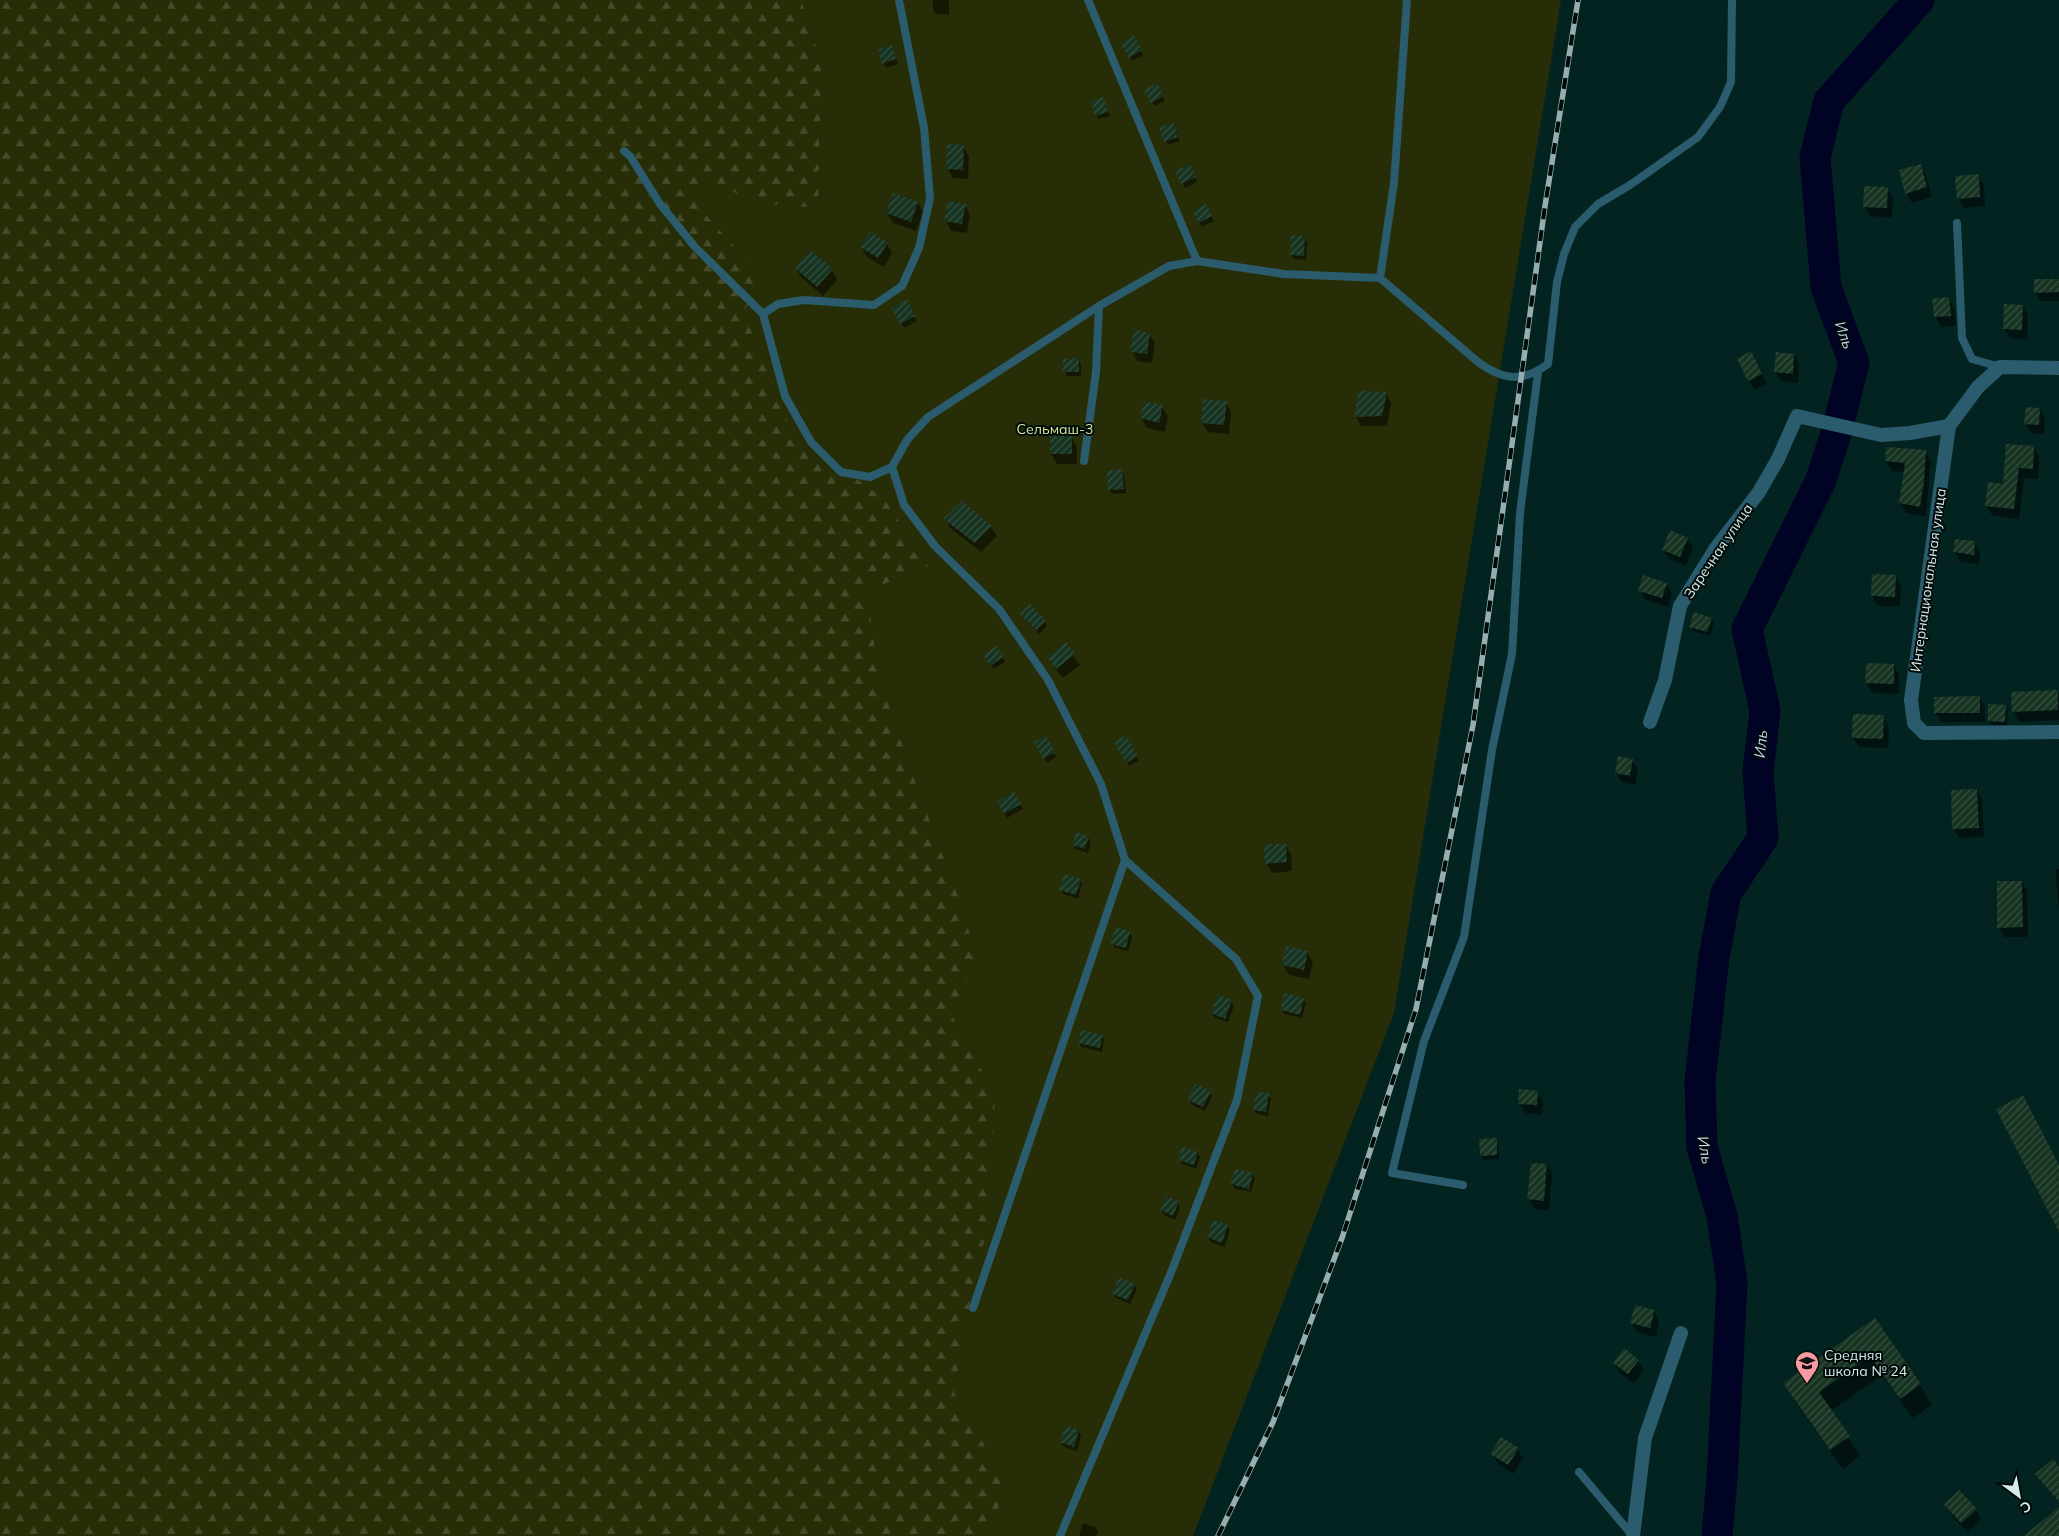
<svg xmlns="http://www.w3.org/2000/svg" width="2059" height="1536" font-family="Mulish,sans-serif">
<style>
.green{fill:#272e07}
.forest{fill:url(#forest-firs)}
.shadow{fill:#0007}
.lines{fill:none;stroke-linecap:round;stroke-linejoin:round}
.river{stroke:#000323;stroke-width:31}
.building{fill:url(#building-hatch)}
.service{stroke:#2a5c6e;stroke-width:8}
.minor{stroke:#2a5c6e;stroke-width:14}
.rail-casing{stroke:#96afad;stroke-width:5.5}
.rail{stroke:#000a09;stroke-width:4;stroke-dasharray:11;stroke-linecap:butt}
.labels{text-anchor:middle;stroke-width:4;stroke-linejoin:round;paint-order:stroke}
.park-label{font-size:14px;fill:#d5e898;stroke:#000a09}
.street-label{font-size:14px;fill:#d5ebe9;stroke:#000a09}
.poi-label{font-size:14px;fill:#d5ebe9;stroke:#000a09;text-anchor:start}
.water-label{font-size:15px;font-style:italic;fill:#c6d8f3;stroke:#000a09}
</style>
<defs>
<pattern id="forest-firs" width="22" height="20" patternUnits="userSpaceOnUse" patternTransform="scale(1.25)"><rect width="22" height="20" fill="#272e07"/><path d="M5 1l3.5 6h-7zM16 11l3.5 6h-7z" fill="#454c2b"/></pattern>
<pattern id="building-hatch" width="6" height="6" patternUnits="userSpaceOnUse" patternTransform="scale(1.25)"><rect width="6" height="6" fill="#173321"/><path d="M-1 1l2-2M0 6l6-6M5 7l2-2" fill="none" stroke="#385141"/></pattern>
</defs>
<rect width="100%" height="100%" fill="#032321"/>
<path class="green" d="M692 0H1561L1394 1013 1193 1536H923L625 34Z"/>
<path class="forest" d="M0 0H801L821 63 818 208 762 203 700 179 702 211 765 280 743 312 763 359 791 430 885 500 928 566 867 591 878 674 914 779 963 910 976 957 952 1015 995 1095 989 1221 971 1296 954 1393 1007 1484 988 1536H0Z"/>
<path class="shadow" d="M933 0H949V14H935L933 9Z
M1134 38 1143 55 1132 61 1123 43Z
M892 46 898 64 886 68 883 63Z
M1156 85 1165 101 1154 106 1146 90Z
M1103 98 1110 116 1099 119 1096 115Z
M1175 128 1180 141 1168 145 1166 141Z
M963 146 969 156 968 179 953 178 948 169Z
M1920 165 1926 175 1932 197 1912 203 1906 193Z
M1189 166 1197 182 1185 188 1176 172Z
M1978 176 1984 185 1985 206 1964 208 1958 198Z
M1888 189 1893 198 1892 218 1870 216 1864 207Z
M918 203 923 212 916 231 893 223 887 213Z
M965 205 970 215 967 233 951 231 946 221Z
M1206 206 1214 221 1202 227 1194 212Z
M1305 237 1307 242 1306 260 1294 259 1291 255Z
M887 244 892 253 884 267 867 257 861 247Z
M796 268 832 270 837 280 823 296 802 278Z
M2059 280V301H2040L2035 292Z
M1949 298 1954 308 1956 325 1941 327 1936 317 1934 300Z
M906 302 917 321 904 328 893 309Z
M2023 306 2028 316 2027 339 2010 338 2004 329Z
M1149 334 1155 343 1152 363 1137 361 1132 351Z
M1794 355 1799 364 1798 383 1781 381 1776 372Z
M1078 359 1081 364V376H1067L1065 371Z
M1756 362 1767 384 1754 390 1749 380Z
M1386 393 1391 403 1387 426H1361L1356 417Z
M1226 403 1231 412 1229 434 1208 432 1202 423Z
M1162 407 1168 416 1165 432 1147 428 1141 418Z
M2040 409 2045 419 2044 434 2031 433 2026 424Z
M1071 437 1077 447V464H1057L1051 454Z
M2034 447 2039 457 2038 479 2024 478 2019 519 1992 515 1986 505Z
M1925 452 1931 461 1926 516 1906 513 1900 503 1905 472 1892 471 1886 461Z
M1121 471 1124 475 1126 493 1112 494 1110 490Z
M945 519 991 527 997 536 981 552 950 528Z
M1687 539 1693 548 1686 566 1669 559 1663 550Z
M1974 542 1980 552 1979 564 1960 562 1955 552Z
M1895 576 1901 586 1900 606H1878L1872 596Z
M1666 584 1672 593 1668 607 1645 600 1640 590Z
M1024 618 1045 621 1047 626 1039 634Z
M1711 619 1714 623 1710 636 1693 631 1691 627Z
M1065 644 1080 665 1063 678 1054 667Z
M984 655 1002 657 1005 662 994 669Z
M1894 665 1899 675V694L1872 693 1866 683Z
M2057 692 2059 695V720L2019 722 2014 712 2013 694Z
M1979 697 1985 707V722H1941L1936 713Z
M2006 706 2008 710 2007 726 1991 725 1989 721Z
M1883 717 1889 726 1888 748 1859 747 1853 738Z
M1045 737 1056 757 1047 763 1036 742Z
M1125 737 1139 761 1129 766 1116 743Z
M1632 760 1638 770 1635 785 1621 782 1616 772Z
M1977 790 1982 800 1984 837 1959 838 1953 828Z
M1014 794 1023 809 1007 818 998 803Z
M1088 837 1091 842 1088 853 1076 849 1073 844Z
M1285 844 1291 854 1292 871 1272 873 1266 863Z
M2055 869H2059V909Z
M1080 880 1082 884 1078 899 1063 894 1061 890Z
M2022 882 2027 891 2028 937H2004L1999 927Z
M1129 932 1132 937 1128 951 1115 948 1112 944Z
M1307 952 1313 962 1309 979 1289 975 1283 965Z
M1303 999 1306 1003 1302 1018 1284 1014 1282 1010Z
M1231 1001 1234 1006 1228 1022 1215 1018 1212 1013Z
M1102 1036 1104 1040 1102 1052 1081 1047 1079 1042Z
M1210 1092 1212 1096 1205 1111 1192 1105 1189 1100Z
M1537 1092 1543 1102 1542 1115 1525 1113 1519 1103Z
M1268 1095 1271 1099 1268 1116 1257 1114 1254 1110Z
M1496 1139 1498 1144 1499 1159 1484 1160 1481 1155Z
M1197 1153 1200 1157 1196 1169 1182 1164 1180 1160Z
M1547 1165 1552 1175 1549 1210 1534 1209 1529 1199Z
M1252 1174 1255 1178 1251 1192 1235 1189 1232 1184Z
M1178 1203 1180 1207 1175 1220 1164 1215 1161 1210Z
M1228 1226 1230 1230 1225 1247 1211 1242 1208 1237Z
M1134 1285 1137 1289 1130 1304 1116 1298 1114 1294Z
M1654 1311 1659 1321 1656 1337 1637 1332 1632 1323Z
M1874 1320 1920 1385 1932 1405 1913 1418 1882 1375 1831 1411 1860 1456 1843 1469 1796 1403 1785 1383Z
M1638 1361 1644 1370 1634 1383 1620 1373 1614 1363Z
M1066 1427 1079 1431 1081 1436 1077 1451 1064 1447 1061 1442Z
M1518 1449 1523 1459 1513 1474 1498 1464 1492 1454Z
M2059 1469V1498L2056 1500 2037 1474Z
M1945 1505 1976 1509 1981 1519 1968 1532 1951 1515Z
M1083 1523 1095 1527 1098 1531 1096 1536H1079Z"/>
<g class="lines">
<path class="river" d="M1717 1536 1722 1479 1732 1283 1722 1216 1702 1147 1700 1081 1714 957 1726 893 1763 838 1758 772 1765 711 1747 629 1821 480 1837 430 1854 363 1826 287 1815 157 1829 101 1919 0"/>
</g>
<path class="building" d="M1134 36 1142 50 1129 58 1121 43Z
M892 45 896 59 882 64 878 49Z
M1157 83 1163 96 1151 103 1144 90Z
M1104 97 1108 112 1095 116 1091 101Z
M1173 122 1178 137 1164 142 1159 128Z
M947 144 964 145 963 170 946 169Z
M1190 164 1196 177 1181 184 1175 171Z
M1921 164 1927 187 1905 194 1899 170Z
M1979 174 1980 197 1957 199 1955 176Z
M1864 186 1888 187 1887 208 1863 207Z
M893 193 918 202 911 222 886 213Z
M948 201 966 204 962 224 944 221Z
M1206 204 1212 216 1199 223 1193 212Z
M870 232 888 243 878 258 860 247Z
M1291 235 1305 236 1304 256 1290 255Z
M810 250 833 269 817 287 795 268Z
M2034 279H2059V292L2034 293Z
M1949 297 1951 316 1934 317 1932 299Z
M907 300 915 316 900 324 892 308Z
M2004 304 2023 305 2022 330 2003 329Z
M1134 330 1150 333 1147 354 1130 352Z
M1751 351 1762 374 1748 381 1737 359Z
M1776 352 1794 354 1793 374 1774 372Z
M1079 358V372H1063V359Z
M1358 391 1387 392 1382 416 1355 417Z
M1203 399 1227 401 1224 425 1201 423Z
M1144 401 1163 405 1159 423 1140 418Z
M2026 407 2040 408 2039 425 2024 424Z
M1050 436H1072V454H1050Z
M2006 444 2034 446 2033 469 2019 468 2014 509 1985 506 1988 482 2003 484Z
M1886 447 1926 450 1924 482 1920 507 1899 503 1905 463 1885 461Z
M1122 469 1124 489 1108 490 1107 471Z
M962 501 992 526 975 543 943 519Z
M1670 530 1688 538 1680 557 1662 550Z
M1955 539 1975 541 1974 555 1953 552Z
M1872 574 1896 575 1895 597 1871 596Z
M1643 575 1667 583 1662 598 1638 591Z
M1030 604 1046 621 1036 630 1020 614Z
M1694 612 1712 618 1707 632 1689 627Z
M1066 642 1075 654 1056 669 1047 657Z
M996 646 1003 657 990 666 983 655Z
M1866 663 1894 664V684L1865 683Z
M2058 690V710L2012 712 2011 692Z
M1980 696V713H1934V697Z
M1988 704 2006 705 2005 722 1988 721Z
M1853 714 1884 715 1883 739 1852 738Z
M1126 735 1138 756 1126 763 1114 742Z
M1046 736 1055 752 1043 759 1034 742Z
M1618 756 1633 759 1630 776 1615 773Z
M1977 789 1979 828 1952 829 1951 790Z
M1014 792 1021 804 1004 814 997 802Z
M1076 832 1089 836 1085 849 1072 845Z
M1286 843 1287 862 1265 864 1264 845Z
M1064 874 1081 879 1076 895 1059 890Z
M1997 881H2022L2023 927 1997 928Z
M1115 927 1130 931 1126 948 1111 944Z
M1286 946 1308 951 1304 970 1282 965Z
M1284 993 1304 998 1300 1015 1281 1010Z
M1218 995 1232 1000 1225 1019 1211 1013Z
M1081 1030 1103 1035 1100 1048 1078 1043Z
M1195 1084 1211 1091 1203 1107 1188 1100Z
M1519 1089 1538 1091 1537 1105 1518 1104Z
M1256 1092 1269 1093 1266 1112 1253 1110Z
M2023 1095 2059 1165V1232L1996 1109Z
M1497 1138V1155L1480 1156 1479 1139Z
M1182 1147 1198 1152 1194 1165 1178 1160Z
M1531 1163 1547 1164 1544 1201 1527 1199Z
M1235 1169 1253 1173 1249 1189 1231 1184Z
M1166 1196 1179 1202 1173 1216 1160 1210Z
M1213 1220 1228 1225 1222 1243 1207 1237Z
M1119 1277 1135 1284 1128 1300 1112 1294Z
M1635 1305 1655 1310 1650 1328 1630 1323Z
M1875 1318 1921 1384 1900 1399 1870 1356 1819 1392 1850 1436 1830 1450 1783 1383Z
M1624 1348 1639 1360 1628 1374 1613 1363Z
M1065 1426 1079 1430 1074 1447 1060 1442Z
M1501 1437 1519 1448 1508 1465 1490 1454Z
M2053 1459 2059 1467V1502L2035 1474Z
M1959 1490 1977 1509 1961 1523 1944 1505Z
M2059 1507V1536H2024Z"/>
<g class="lines">
<path class="service" d="M1088 0 1197 261
M624 151 630 156 660 204 695 247 763 314 785 396 811 442 841 472 870 477 892 467 907 440 928 417 1099 306 1169 266 1197 261 1284 274 1380 278 1478 362C1503 380 1522 383 1548 364L1557 282 1564 254 1575 227 1598 204 1630 185 1698 137 1720 107 1731 82 1732 0
M1957 223 1962 338 1972 359 2000 367
M1380 278 1394 183 1407 0
M763 314 778 304 804 300 874 305 902 286 919 248 930 198 924 128 899 0
M1084 461 1096 372 1099 306
M892 467 904 505 935 546 999 609 1048 680 1101 784 1125 860 973 1308
M1463 1185 1392 1173 1424 1041 1464 937 1492 750 1512 654 1520 513 1538 372
M1579 1472 1632 1535
M1060 1536 1172 1270 1237 1100 1258 996 1236 959 1125 860"/>
<path class="minor" d="M2059 368 2000 367 1978 387 1949 426 1911 700 1914 723 1924 733 2059 732
M1650 722 1665 680 1680 606 1716 548 1759 492 1778 459 1797 416 1881 435 1910 433 1949 426
M1633 1536 1645 1438 1681 1333"/>
<g class="rail-casing">
<path id="rail" d="M1218 1536 1273 1422 1342 1238 1416 1009 1473 725 1545 206 1578 0"/>
</g>
<use href="#rail" class="rail"/>
</g>
<defs>
<g id="school-pin" transform="scale(1.25)"><path d="M0 17L-7.5 6A9.5 9.5 0 1 1 7.5 6Z" fill="#f49aa1" stroke="#000a09"/><path d="M0-5L7-2L0 1L-7-2ZM-4 1L0 2.5L4 1V4Q0 6-4 4Z" fill="#111"/></g>
</defs>
<g fill-rule="evenodd">
<use href="#school-pin" x="1807" y="1363"/>
</g>
<g class="labels">
<g class="park-label">
<text x="1055" y="434">Сельмаш-3</text>
</g>
<g class="street-label">
<text transform="translate(1718 551) rotate(-56)" y="5">Заречная улица</text>
<text transform="translate(1928 580) rotate(-82)" y="5">Интернациональная улица</text>
</g>
<g class="poi-label">
<text x="1824" y="1360">Средняя<tspan x="1824" dy="16">школа № 24</tspan></text>
</g>
<g class="water-label">
<text transform="translate(1844 335) rotate(70)" y="5">Иль</text>
<text transform="translate(1761 744) rotate(-84)" y="5">Иль</text>
<text transform="translate(1705 1150) rotate(80)" y="5">Иль</text>
</g>
</g>
<g transform="translate(2019 1496) rotate(148)" stroke="#000a09" stroke-width="4" paint-order="stroke">
<path d="M0-4L9 19L0 12L-9 19Z" fill="#d5ebe9"/>
<text y="-8" font-size="14" font-weight="bold" text-anchor="middle" fill="#d5ebe9">С</text>
</g>
</svg>
